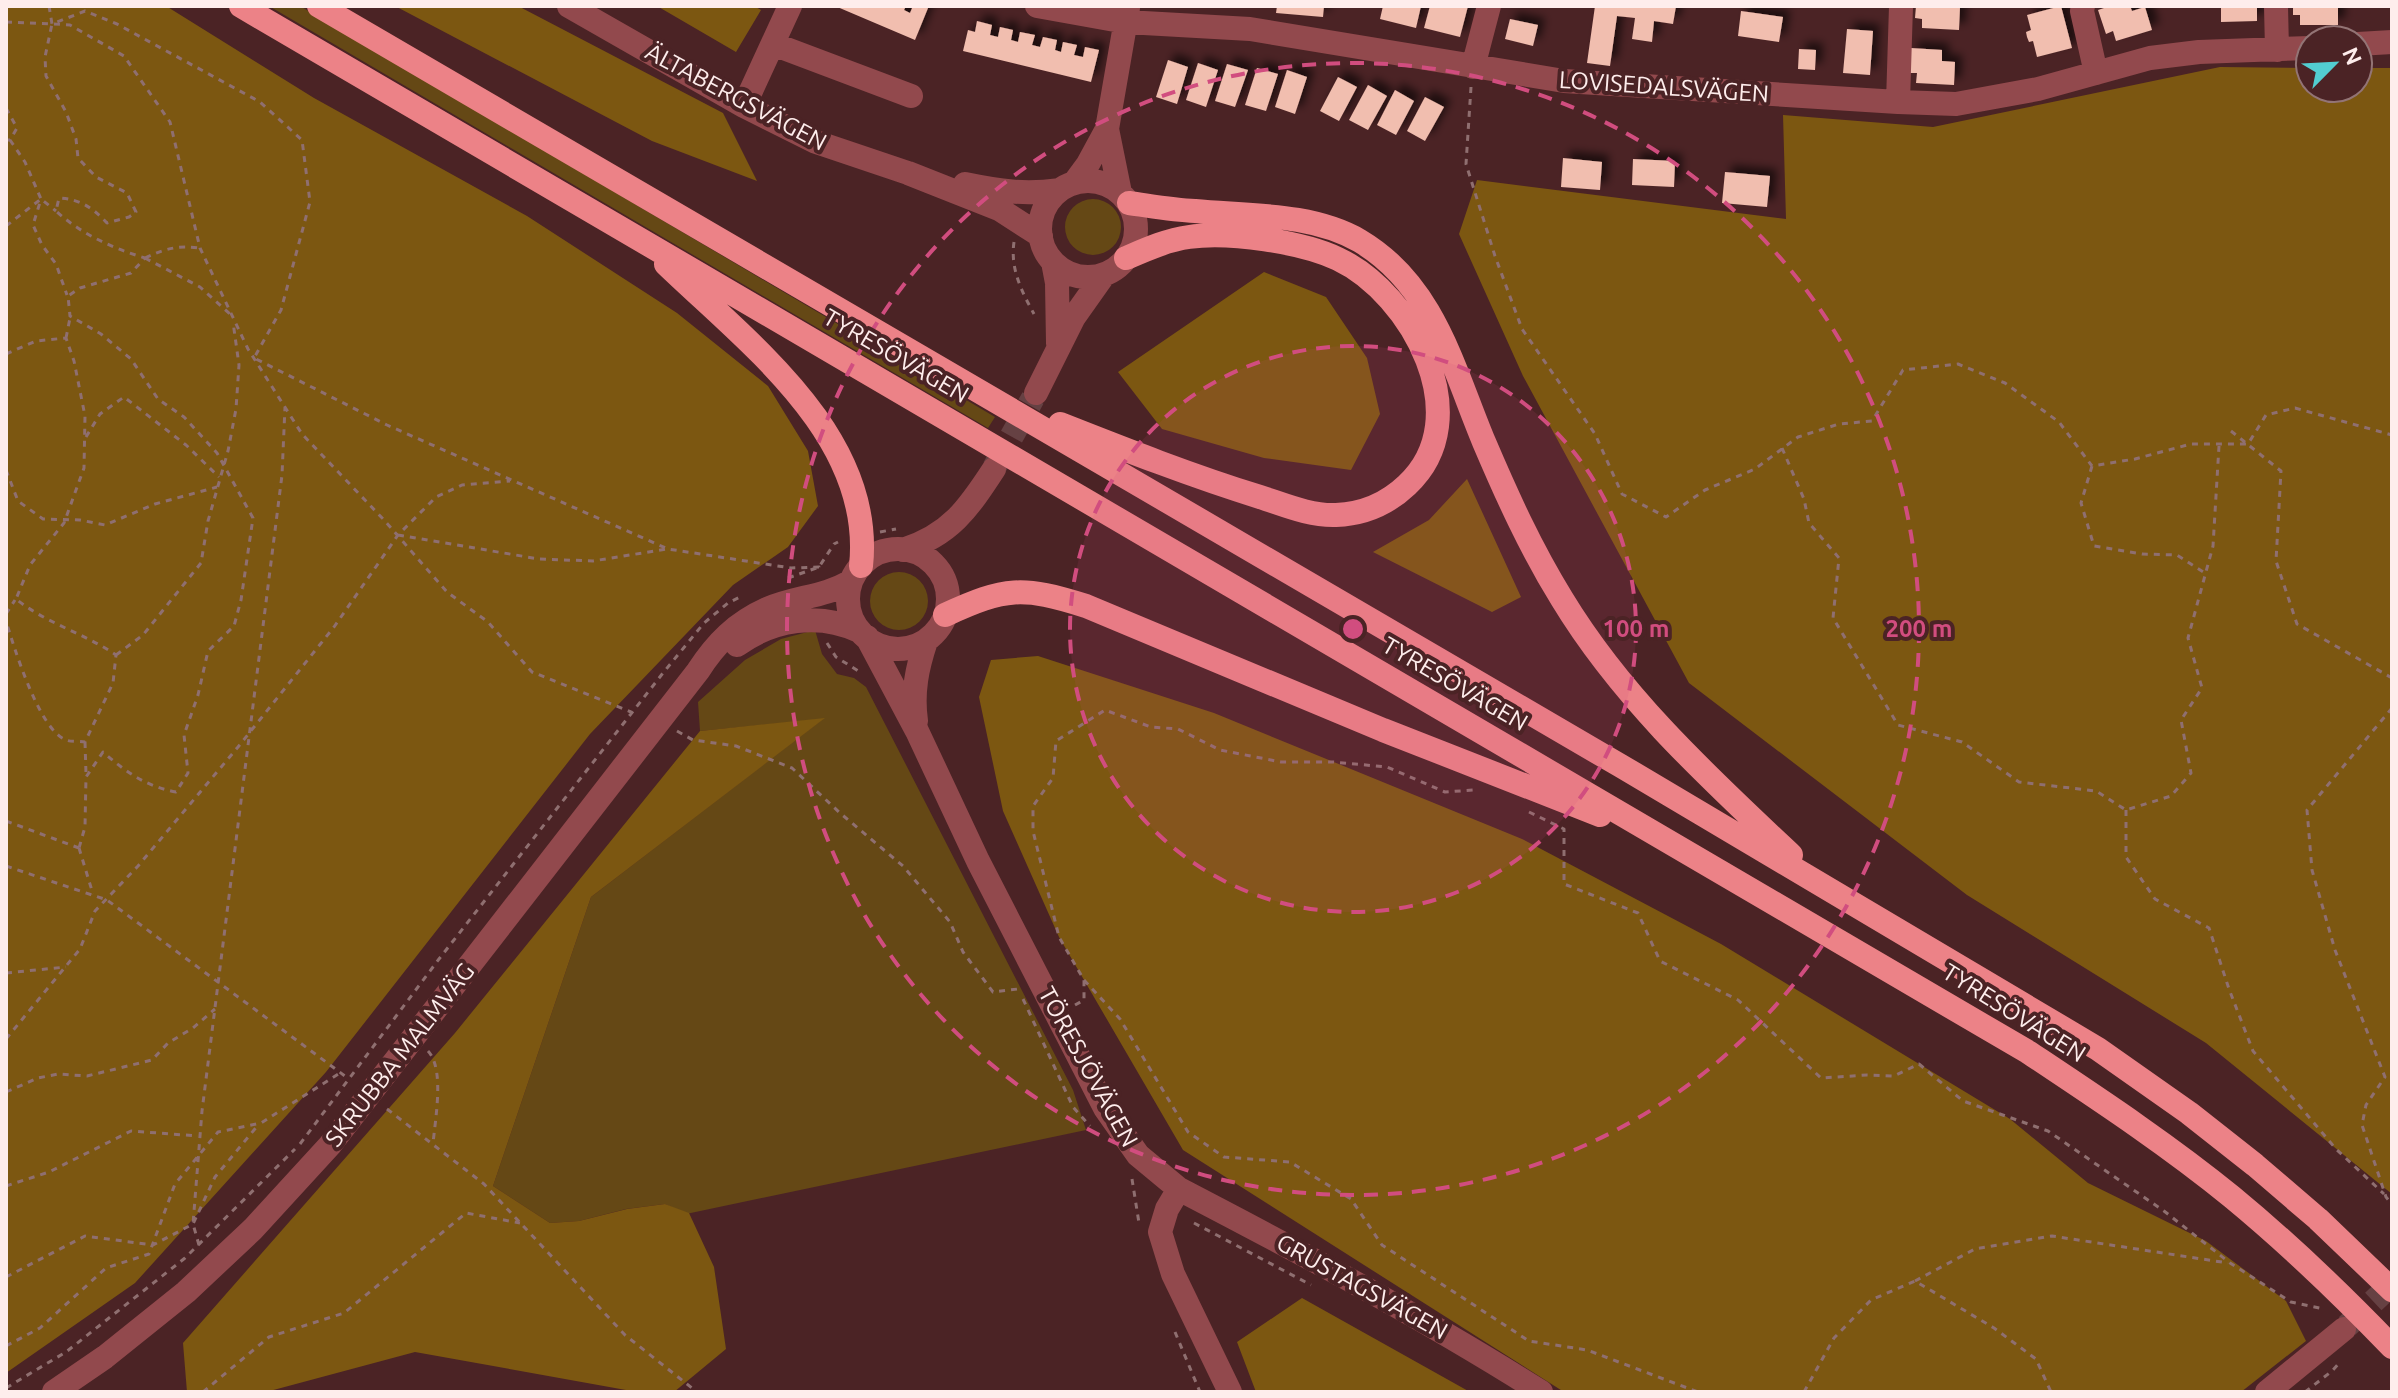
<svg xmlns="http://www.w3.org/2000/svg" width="2398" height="1398" font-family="Ubuntu,sans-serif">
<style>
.green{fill:#654815}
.forest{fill:#7c5711}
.building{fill:#f1beaf;filter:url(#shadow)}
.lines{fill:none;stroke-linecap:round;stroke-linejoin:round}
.minor-tunnel{stroke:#664143;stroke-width:24;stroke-dasharray:24 12;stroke-linecap:butt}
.path{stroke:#8f6f70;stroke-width:3;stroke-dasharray:6 6;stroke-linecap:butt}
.minor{stroke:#92494d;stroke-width:24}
.highway{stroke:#ec8287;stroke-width:24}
.ring{fill:none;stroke:#d14d7f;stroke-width:4;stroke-dasharray:14 10}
.labels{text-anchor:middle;stroke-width:8;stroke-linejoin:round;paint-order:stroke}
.street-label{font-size:24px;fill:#feedec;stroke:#4b2325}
.centre{fill:#d14d7f;stroke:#4b2325;stroke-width:4}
.ring-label{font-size:24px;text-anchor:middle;font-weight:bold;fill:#d14d7f;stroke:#4b2325;stroke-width:8;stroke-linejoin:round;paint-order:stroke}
</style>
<defs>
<filter id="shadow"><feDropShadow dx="7" dy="-7" stdDeviation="4" flood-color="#0009"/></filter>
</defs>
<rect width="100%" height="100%" fill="#4b2325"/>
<path class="green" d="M269 6H300L995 417 988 428Z
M1065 227a28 28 0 1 1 56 0a28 28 0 1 1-56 0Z
M870 601a29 29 0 1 1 58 0a29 29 0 1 1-58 0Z
M815 630 822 654 837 674 854 678 866 687 1073 1090 1086 1130 686 1214 665 1204 626 1209 579 1221 550 1223 493 1186 591 897 823 719 700 731 698 702 745 660 781 639Z"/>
<path class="forest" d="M6 6H166L314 98 527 216 677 313 768 386 808 451 818 506 788 547 733 585 590 734 326 1072 135 1283 6 1373Z
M395 6H518L723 113 757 181 652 141Z
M657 6H754L761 10 736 52Z
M2220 67 2310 68V88H2358V68H2392V1194L2206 1043 1967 895 1689 683 1523 376 1459 234 1477 180 1786 219 1783 115 1933 127Z
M1264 272 1326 297 1367 358 1380 414 1351 470 1264 458 1162 429 1118 372Z
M1467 479 1521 597 1492 612 1373 552 1429 520Z
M1038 656 1214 713 1522 839 1721 944 2010 1119 2088 1183 2206 1241 2286 1301 2306 1341 2241 1392H1564L1183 1150 1059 937 1003 811 979 697 991 660Z
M825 718 591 897 493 1186 550 1223 579 1221 627 1209 665 1204 689 1213 714 1267 726 1349 674 1392H637L415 1352 266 1392H187L183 1343 455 1033 700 731Z
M1302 1298 1470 1392H1256L1237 1342Z"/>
<path class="building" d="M835 6H906L904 10 910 13 913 6 928 8 915 40Z
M1277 6H1324L1323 17 1276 13Z
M1383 6H1421L1416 28 1380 19Z
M1430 6H1468L1460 37 1424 28Z
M1595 6H1676L1673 24 1654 21 1652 42 1632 39 1635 18 1617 16 1610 66 1587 63Z
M1916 6 1960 7 1959 30 1922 28V19L1915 18Z
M2061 6 2072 48 2037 57 2033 41 2029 42 2027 37 2026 32 2031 30 2027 15Z
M2110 6H2130L2132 11 2145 7 2152 30 2116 41 2113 31 2106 34 2098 10Z
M2221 6H2257V21L2221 22Z
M2293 6H2338V25H2300V15H2293Z
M1741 11 1783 17 1779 42 1738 36Z
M1510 19 1538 25 1533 46 1505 39Z
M977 21 992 25 990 35 998 37 1000 27 1013 30 1011 40 1018 42 1020 32 1035 35 1032 45 1040 47 1043 37 1057 40 1055 50 1061 52 1063 42 1077 45 1074 55 1083 57 1085 47 1099 50 1091 82 963 51 968 30 975 32Z
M1847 29 1873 31 1870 75 1843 73Z
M1911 48 1942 50V61L1955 62 1954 85 1916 83 1917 73H1910Z
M1799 49 1816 50 1815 70 1798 69Z
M1168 60 1188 67 1177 104 1156 97Z
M1198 63 1218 70 1206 107 1186 100Z
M1227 64 1248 70 1235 107 1215 101Z
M1257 68 1278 74 1266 111 1245 105Z
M1287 70 1307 77 1295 114 1275 107Z
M1338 77 1357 87 1339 121 1320 111Z
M1368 85 1387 96 1368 130 1349 120Z
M1395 90 1414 101 1396 135 1377 125Z
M1425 97 1444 107 1425 141 1407 131Z
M1563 158 1602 162 1600 190 1561 187Z
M1633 159 1675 161 1674 187 1632 185Z
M1725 172 1770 176 1767 207 1722 203Z"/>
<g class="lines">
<path class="minor-tunnel" d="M994 468 1033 398
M2347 1326 2392 1284"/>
<path class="path" d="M49 6 52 24 85 11 117 24 260 102 302 140 310 202 281 310 254 358 387 425 668 549 791 568 819 567V572
M6 22 52 24 45 57 46 76 66 112 76 139 78 158 96 177 127 193 136 212 129 217 107 223C93 208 80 199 59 198L56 211C81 234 112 248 145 258L131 273 80 288 68 296 70 316 101 334 131 359 158 399 184 417 217 453 253 518 241 600 234 626 208 651 198 695 184 735 188 773 176 792C145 786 126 772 103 752L86 777 85 827 79 848
M54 24 70 25 124 56 170 122 200 248 248 349 302 434 384 520 447 592 488 622 532 672 631 712
M1471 87 1466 164 1495 256 1522 329 1595 434 1622 494 1666 517 1705 490 1755 469 1798 437 1839 424 1872 421 1903 370 1958 364 2005 383 2059 422 2092 466 2135 459 2191 444H2248L2266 415 2295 408 2392 435
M6 108 17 128 10 140H6
M10 140 25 162 41 199 33 225 42 245 56 264 67 295
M6 226 41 199 56 211
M1014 242C1010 269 1022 292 1034 314
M145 258 200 287 231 315
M145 258C164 249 178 245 199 248
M66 338 70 318
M6 354 36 341 66 338 74 361 85 416 84 468 64 523 30 565 16 599C47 624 84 633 116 655L113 683 85 742C79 741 71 742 66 740 39 730 14 647 6 621
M2231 431 2281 471 2276 561 2297 624 2392 678
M86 437 100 414 124 397 186 445 219 477
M1782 448 1804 499 1809 523 1839 558 1833 618 1898 725 1962 742 2019 782 2096 791 2126 810 2171 796 2191 773 2181 720 2202 688 2188 638 2213 546 2219 446
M2092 466 2081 503 2094 546 2142 554 2177 555 2205 573
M6 470 18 501 43 519 80 520 105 525 155 504 217 487
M880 532 896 529
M398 535 539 559 593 561 667 549
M788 578 819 567 834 544 838 542
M6 614 15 600
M827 643 836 657 860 672
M116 655 143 635 201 563 208 521 228 451 236 409 239 365 233 322
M2392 708 2307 810 2312 870 2335 950 2385 1077 2366 1105 2362 1125 2386 1197 2392 1204
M677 731 693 740 736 746 792 768 840 813 903 866 950 922 963 952 993 992 1018 989
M85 742 86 774
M2126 810V857L2155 899 2209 928 2229 989 2253 1051 2336 1149 2384 1194
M1529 812 1564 829V884L1638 913 1660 961 1738 1000 1821 1078 1867 1075 1894 1076 1919 1064 1963 1101 2048 1131 2164 1211 2230 1263 2291 1302 2324 1309
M6 821 79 848
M79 848 93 894
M6 866 107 900 349 1079
M6 973 66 967
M1084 980 1120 1019 1188 1132 1224 1157 1290 1162 1351 1199 1382 1245 1529 1341 1587 1350 1698 1392
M1023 999 1073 1107 1090 1126
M1075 1005 1084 1000V980L1059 937 1033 831V806L1053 778 1056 741 1105 710 1151 727 1178 729 1220 750 1281 762H1333L1387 767 1445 792 1474 790
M6 1039 80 949 95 911 138 866 238 747 334 627 398 535 436 497 462 485 510 481
M428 1051C445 1069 435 1120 433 1144
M6 1092 38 1078 58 1074 87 1076 152 1060 168 1043 193 1028 215 1009
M387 1109 484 1184 625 1335 697 1392
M300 1144 439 959 663 673 704 623 728 603 740 597
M1132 1179 1139 1223
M6 1186 49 1172 131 1131 198 1136
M1194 1223 1311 1285
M199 1245 193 1224 202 1111 282 475 285 407
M6 1277 85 1236 153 1245 193 1224 215 1177 259 1124
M1915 1281 1975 1249 2052 1236 2228 1263
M1175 1332 1200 1392
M6 1346 40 1328 106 1268 149 1254 175 1184 218 1132 261 1123 340 1073
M6 1388 66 1352 185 1258 295 1149
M203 1392 269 1337 344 1313 466 1213 520 1223
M1804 1392 1834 1338 1871 1300 1915 1281 1994 1328 2036 1359 2051 1392
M2305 1392 2332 1371 2340 1362"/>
<path class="minor" d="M569 6 744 106 816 142 908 173 999 209 1041 236
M1037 6 1126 22 1250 29 1564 81 1898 102 1956 104 2038 89 2150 58 2199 52 2310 48
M2083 6 2082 11 2096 73
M2276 6 2277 50
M773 44 911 96
M2358 44 2392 42
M1473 67 1489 6
M1898 102 1901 6
M744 106 790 6
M1107 129 1120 193
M1040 229a48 48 0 1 1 96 0a48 48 0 1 1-96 0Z
M1074 183 1088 164 1107 129 1128 8
M965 184C999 191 1025 195 1059 190
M1053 262 1057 283 1058 343
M1036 393 1074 317 1103 276
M848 599a50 50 0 1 1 100 0a50 50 0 1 1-100 0Z
M903 550C950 535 968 509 994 469
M867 637 917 731 978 861 1105 1108 1138 1155 1179 1189 1167 1209 1160 1232 1173 1274 1230 1392
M737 645C773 619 819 612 859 631
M916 721C912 692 917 668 926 641
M1179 1189C1302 1253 1424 1318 1541 1392
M54 1392 105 1357 186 1292 253 1229 330 1145 698 671C716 643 736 623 767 609 794 597 824 597 850 582
M2267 1392 2344 1329"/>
<path class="highway" d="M241 6 2028 1052C2097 1098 2167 1144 2232 1197 2289 1244 2341 1294 2392 1347
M319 6 1621 766 2098 1049 2189 1113 2255 1165 2318 1219 2392 1290
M1129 203C1151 206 1173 210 1195 211 1249 216 1312 213 1360 241 1434 285 1453 368 1484 442 1507 496 1531 549 1562 599 1622 698 1707 776 1791 855
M666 264C749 344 875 437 861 566
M1060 424C1126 450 1192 476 1260 497 1285 505 1310 516 1336 515 1363 514 1387 504 1407 485 1479 418 1412 294 1338 259 1303 242 1228 231 1189 237 1167 240 1147 249 1126 258
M945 615C1006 587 1022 586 1086 606L1383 730 1600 815"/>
</g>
<circle cx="1353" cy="629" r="283" fill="#d14d7f" fill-opacity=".12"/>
<g class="ring">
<circle cx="1353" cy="629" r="283"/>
<circle cx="1353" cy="629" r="566"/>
</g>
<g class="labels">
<g class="street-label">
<text transform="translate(1664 87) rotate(4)" y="8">LOVISEDALSVÄGEN</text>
<text transform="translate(736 97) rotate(28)" y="8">ÄLTABERGSVÄGEN</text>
<text transform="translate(896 356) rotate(30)" y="8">TYRESÖVÄGEN</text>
<text transform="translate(1455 684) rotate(30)" y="8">TYRESÖVÄGEN</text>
<text transform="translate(2014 1013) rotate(32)" y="8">TYRESÖVÄGEN</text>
<text transform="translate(400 1055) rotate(-52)" y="8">SKRUBBA MALMVÄG</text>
<text transform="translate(1088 1067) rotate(61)" y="8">TÖRESJÖVÄGEN</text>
<text transform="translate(1362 1287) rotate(29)" y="8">GRUSTAGSVÄGEN</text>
</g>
</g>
<circle cx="1353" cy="629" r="12" class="centre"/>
<g class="ring-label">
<text x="1636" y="637">100 m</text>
<text x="1919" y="637">200 m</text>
</g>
<rect width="2398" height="1398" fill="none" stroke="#feedec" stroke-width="16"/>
<g transform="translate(2334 64) rotate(66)"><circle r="38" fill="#4b2325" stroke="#937475" stroke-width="2"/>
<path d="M0-6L14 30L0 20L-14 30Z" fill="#52cdd0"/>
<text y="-12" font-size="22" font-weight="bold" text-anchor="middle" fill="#feedec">N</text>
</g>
</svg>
